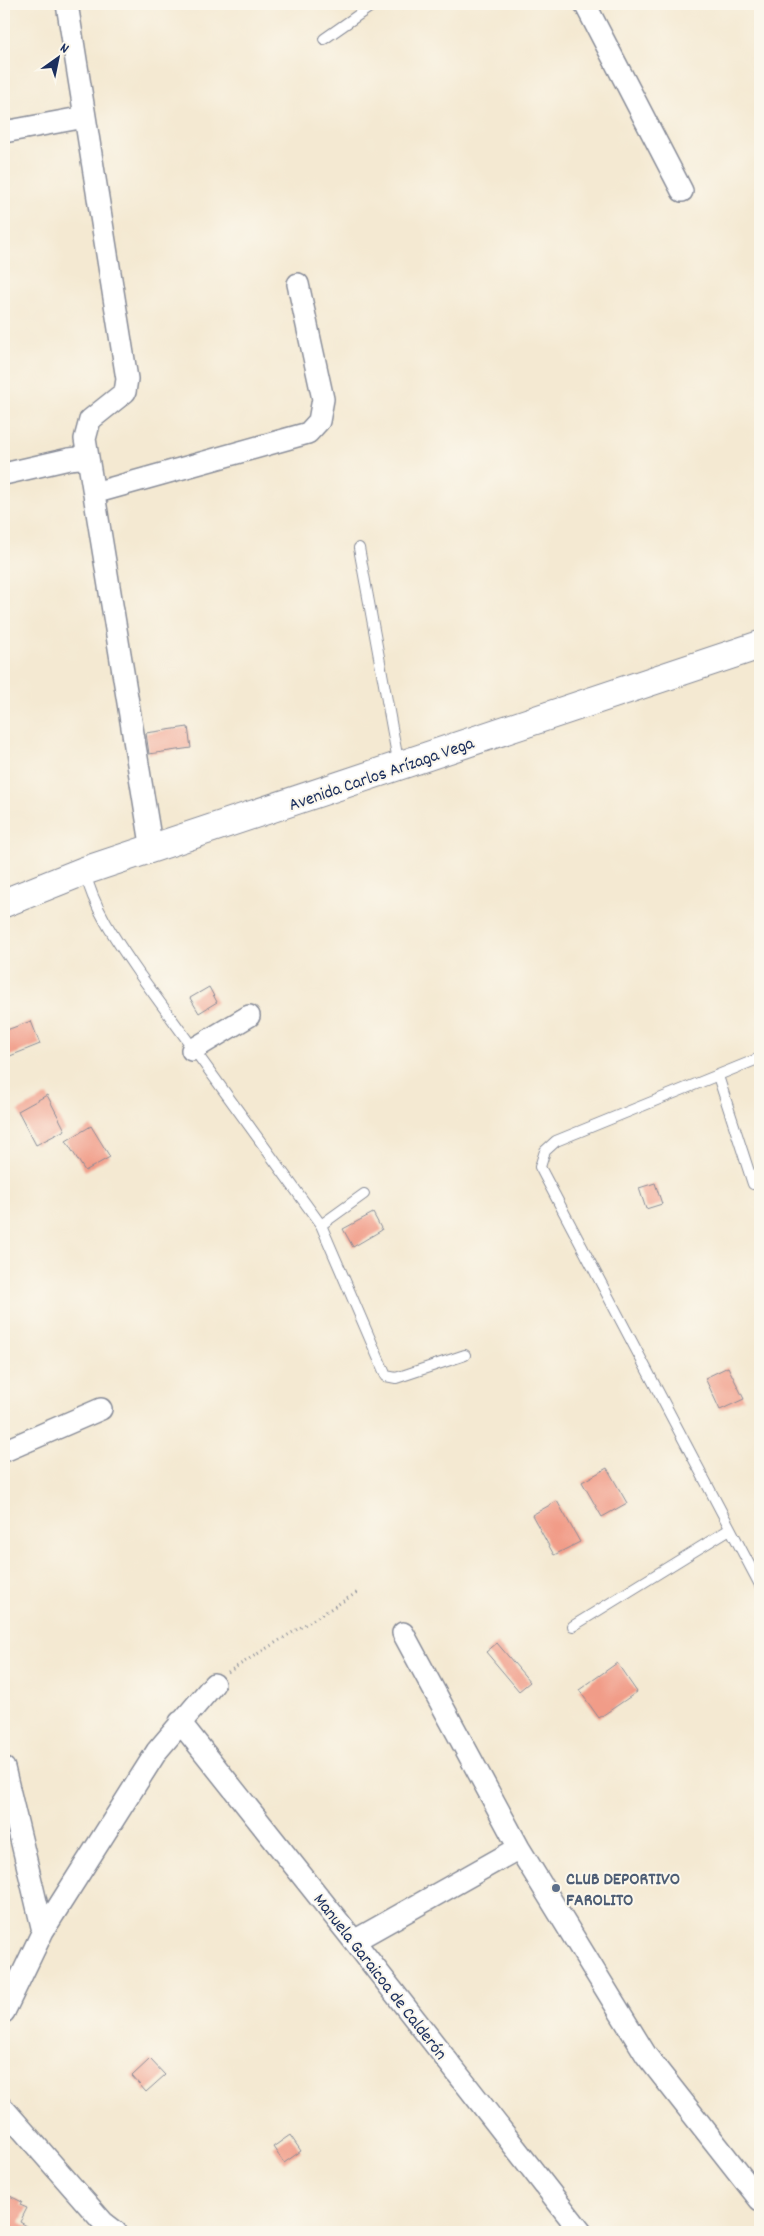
<svg xmlns="http://www.w3.org/2000/svg" width="764" height="2236" font-family="Dekko,sans-serif">
<style>
.building{fill:#f19c88}
.lines{fill:none;stroke-linecap:round;stroke-linejoin:round}
.lane-casing{stroke:#888c98;stroke-width:12}
.street-casing{stroke:#888c98;stroke-width:24}
.secondary-casing{stroke:#888c98;stroke-width:30}
.path{stroke:#888c98;stroke-width:3;stroke-dasharray:1 4;stroke-linecap:butt}
.lane{stroke:#fff;stroke-width:10}
.street{stroke:#fff;stroke-width:21}
.secondary{stroke:#fff;stroke-width:28}
.service-dot{fill:#5c6f8a;stroke:#fbf7ec;stroke-width:2}
.labels{text-anchor:middle;stroke-width:4;stroke-linejoin:round;paint-order:stroke}
.street-label{font-size:18px;fill:#1b2f5e;stroke:#fbf7ec}
.service-label{font-size:18px;font-weight:bold;fill:#4e5e75;stroke:#fbf7ec;text-anchor:start}
</style>
<rect width="100%" height="100%" fill="#fbf7ec"/>
<filter id="ink" filterUnits="userSpaceOnUse"><feTurbulence type="fractalNoise" baseFrequency=".02" numOctaves="2"/><feDisplacementMap in="SourceGraphic" scale="10" xChannelSelector="R" yChannelSelector="G"/><feConvolveMatrix kernelMatrix="1 2 1 2 8 2 1 2 1" color-interpolation-filters="sRGB"/></filter>
<filter id="wash" filterUnits="userSpaceOnUse"><feTurbulence type="fractalNoise" baseFrequency=".0096" numOctaves="4" result="noise"/><feDisplacementMap in="SourceGraphic" scale="20" xChannelSelector="R" yChannelSelector="G"/><feGaussianBlur stdDeviation="1.12" result="paint"/><feColorMatrix in="noise" values="0 0 0 0 0 0 0 0 0 0 0 0 0 0 0 0 0 1.4 0 .05"/><feComposite in="paint" operator="in"/></filter>
<g filter="url(#wash)">
<rect width="100%" height="100%" fill="#f4e9d2"/>
<g id="blocks">
<path class="building" d="M188 727 191 748 149 754 146 733Z
M209 987 217 1002 199 1013 190 998Z
M31 1021 40 1044 10 1056 4 1042V1031Z
M47 1095 65 1130 36 1145 18 1111Z
M91 1126 110 1157 85 1171 66 1141Z
M655 1183 662 1204 646 1209 639 1188Z
M373 1213 382 1230 353 1247 343 1229Z
M728 1367 744 1399 720 1410 705 1378Z
M607 1468 627 1503 602 1517 582 1482Z
M557 1501 580 1542 554 1555 532 1515Z
M497 1643 530 1682 519 1691 486 1652Z
M617 1663 637 1692 599 1718 579 1690Z
M150 2059 165 2075 146 2092 132 2076Z
M290 2135 301 2151 284 2163 273 2147Z
M4 2193 22 2202 20 2205 27 2208 20 2222 37 2232H4Z"/>
</g>
</g>
<g filter="url(#ink)">
<use href="#blocks" fill-opacity="0" stroke="#888c98" stroke-width="1"/>
<g class="lines">
<g class="lane-casing">
<path id="lane" d="M324 39 374 4
M359 548 399 766
M85 872C94 910 118 943 140 975L321 1225 364 1194
M760 1058 556 1141 545 1151 540 1167 760 1585
M718 1076 753 1184
M321 1225 386 1376 396 1378 465 1355
M573 1626 730 1529"/>
</g>
<g class="street-casing">
<path id="street" d="M67 4 127 379 125 392 90 420 85 439 152 850
M585 4 682 191
M4 132 85 117
M4 474 69 459 88 457
M94 493 308 433 319 421 323 399 298 284
M192 1050 249 1016
M4 1451 101 1409
M403 1633 519 1848 646 2055 760 2200
M180 1722 354 1941 581 2232
M4 1768 43 1931
M354 1941 519 1848
M4 2012 43 1931 157 1751 214 1684
M4 2109 103 2222 116 2232"/>
</g>
<g class="secondary-casing">
<path id="secondary" d="M4 903 84 871 760 645"/>
</g>
<path class="path" d="M228 1672 358 1592"/>
<use href="#lane" class="lane"/>
<use href="#street" class="street"/>
<use href="#secondary" class="secondary"/>
</g>
</g>
<circle class="service-dot" cx="556" cy="1888" r="5"/>
<g class="labels">
<g class="street-label">
<text transform="translate(381 773) rotate(-19)" y="6">Avenida Carlos Arízaga Vega</text>
<text transform="translate(381 1976) rotate(52)" y="6">Manuela Garaicoa de Calderón</text>
</g>
<g class="service-label">
<text x="566" y="1884">CLUB DEPORTIVO<tspan x="566" dy="21">FAROLITO</tspan></text>
</g>
</g>
<rect width="764" height="2236" fill="none" stroke="#fbf7ec" stroke-width="20"/>
<g transform="translate(58 58) rotate(33)" stroke="#fbf7ec" stroke-width="4" paint-order="stroke">
<path d="M0-4L9 19L0 12L-9 19Z" fill="#1b2f5e"/>
<text y="-8" font-size="14" font-weight="bold" text-anchor="middle" fill="#1b2f5e">N</text>
</g>
</svg>
